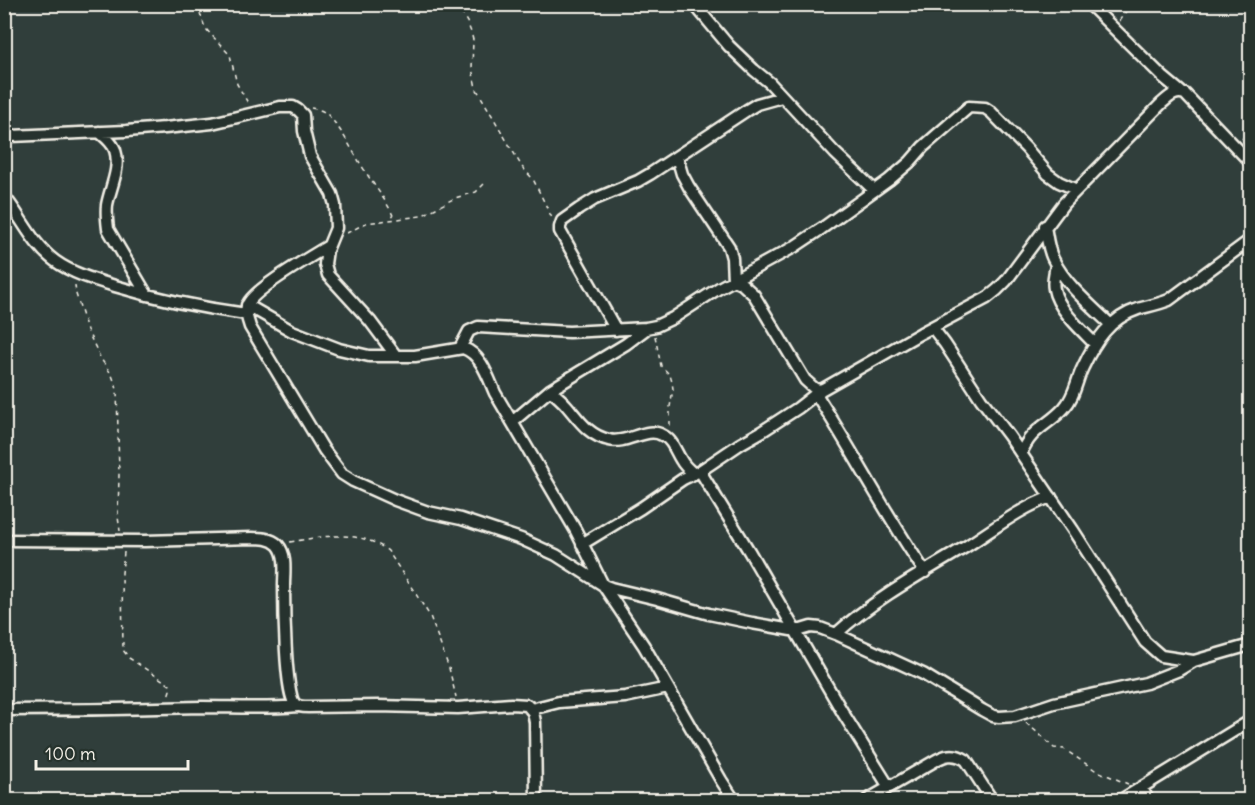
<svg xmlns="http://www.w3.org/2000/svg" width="1255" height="805" font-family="Delius,sans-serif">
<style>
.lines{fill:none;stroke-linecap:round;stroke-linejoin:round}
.minor-casing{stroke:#f4f1e8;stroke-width:15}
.path{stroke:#f4f1e8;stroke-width:1.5;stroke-dasharray:4.5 4.5;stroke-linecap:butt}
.minor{stroke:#26332d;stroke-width:10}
</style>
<rect width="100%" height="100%" fill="#303e3b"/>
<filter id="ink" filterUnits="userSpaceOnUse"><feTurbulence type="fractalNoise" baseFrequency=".0167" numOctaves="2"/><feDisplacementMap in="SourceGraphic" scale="12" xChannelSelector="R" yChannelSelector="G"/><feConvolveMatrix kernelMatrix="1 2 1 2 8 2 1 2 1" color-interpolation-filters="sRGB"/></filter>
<g filter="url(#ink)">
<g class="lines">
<g class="minor-casing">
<path id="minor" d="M694 4 729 46 754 70 770 83 835 153 874 190
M1089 4 1163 77 1181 92
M99 132C105 137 112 142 115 150 121 168 110 188 107 205 106 213 107 221 108 229L147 295
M4 135 11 136 126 131 165 128 212 123 280 107H293L298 110 303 115 304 131 310 156 332 194 335 205 336 228 327 250 325 264 328 275 370 321 396 356
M677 157 682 174 689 187 729 247 732 258 733 280 742 284 754 295 805 380 815 389 821 390 921 333 987 298 997 290 1006 281 1064 203 1161 104C1168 98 1175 90 1185 94L1250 162
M4 196C22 218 32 244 55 261 73 274 95 280 115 286 158 299 202 308 246 314
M1045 226C1047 238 1048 249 1053 259 1065 284 1090 305 1110 324
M328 246C312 256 254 289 248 304 244 311 248 320 250 327L324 450 342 474 353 481 395 500 428 512 461 519 521 539 556 555 603 585 611 588 657 599 709 614 752 623 791 630H801L811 627 820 628 836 634 923 674 982 710 993 716 999 717 1015 716 1054 703 1146 683 1179 670 1194 661 1250 645
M1056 265C1055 272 1052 281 1054 289 1057 308 1082 331 1095 344
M247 305 292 331 339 349 369 356H415L463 348C481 354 488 377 495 393L576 531 603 585 644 646 721 780 734 800
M932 327 945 344 981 399 1009 436 1073 530 1145 642 1161 656 1193 661
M616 330 560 231V227L562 221 579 209 595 199 638 181 650 174 747 110 757 104 782 97
M460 348 469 331 478 327 569 332 646 328 656 326 673 318 719 288 794 247 821 229 889 180 910 162 923 147 969 107 985 108 991 112 1026 148 1048 174 1059 182 1077 190
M550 390C556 395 562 400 567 406 579 420 589 436 609 440 626 445 647 426 662 435 673 440 675 451 681 460 684 466 689 470 694 474
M816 394C854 453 886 515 925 572
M512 422 550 390 626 344 646 329
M1021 454C1031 428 1048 426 1064 408 1075 396 1076 381 1083 367 1095 341 1110 318 1138 309 1149 306 1159 304 1169 300L1250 240
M700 471 749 551 843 713 889 787
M4 540 145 541 252 538C261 538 271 538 278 545 287 555 284 573 284 585 284 603 285 696 295 704 299 707 304 707 308 707L378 706 458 708 511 704 527 705 533 712 535 722 536 800
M582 544 641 508 683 479 700 471 740 444 761 432 798 408 821 390
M836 634C873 600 924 572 967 546 994 529 1020 508 1051 497
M531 709 559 702 625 697 668 688
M4 710C70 710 136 709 202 707 234 707 266 709 298 706
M1142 788 1148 800
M867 800 933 762C944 755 954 752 966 760L992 800
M1121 800 1250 721"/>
</g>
<path class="path" d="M200 4V13L205 28 230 55 237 84 248 103
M456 4 467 22 471 32 473 40 472 68 476 88 522 167 533 179 552 218
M1119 21 1131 4
M311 108C317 109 323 110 328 115 344 132 354 155 367 174 377 190 387 201 394 218
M1242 139 1250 131
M347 233 366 223 421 216 455 198 476 192 486 182
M75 285 76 294 87 330 101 359 112 375 117 389 119 475 118 517 120 531
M655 336 661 366 670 375 672 382 673 389 670 407V428
M290 542C323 536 360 529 388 551L430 616 449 668 456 697
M124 552 122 573 123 650 129 658 170 685V690L168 697
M1026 723 1038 733 1054 748 1064 749 1095 770 1128 784
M771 800C783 796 795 791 806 800"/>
<use href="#minor" class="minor"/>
</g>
</g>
<rect width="1255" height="805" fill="none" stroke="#26332d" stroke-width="24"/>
<rect x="12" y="12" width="1231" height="781" fill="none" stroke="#f4f1e8" stroke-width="2" filter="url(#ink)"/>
<path d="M36 760v9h152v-9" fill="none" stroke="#f4f1e8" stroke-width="3"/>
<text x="45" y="760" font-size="18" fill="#f4f1e8" stroke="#26332d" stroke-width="4.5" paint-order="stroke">100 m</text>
</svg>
